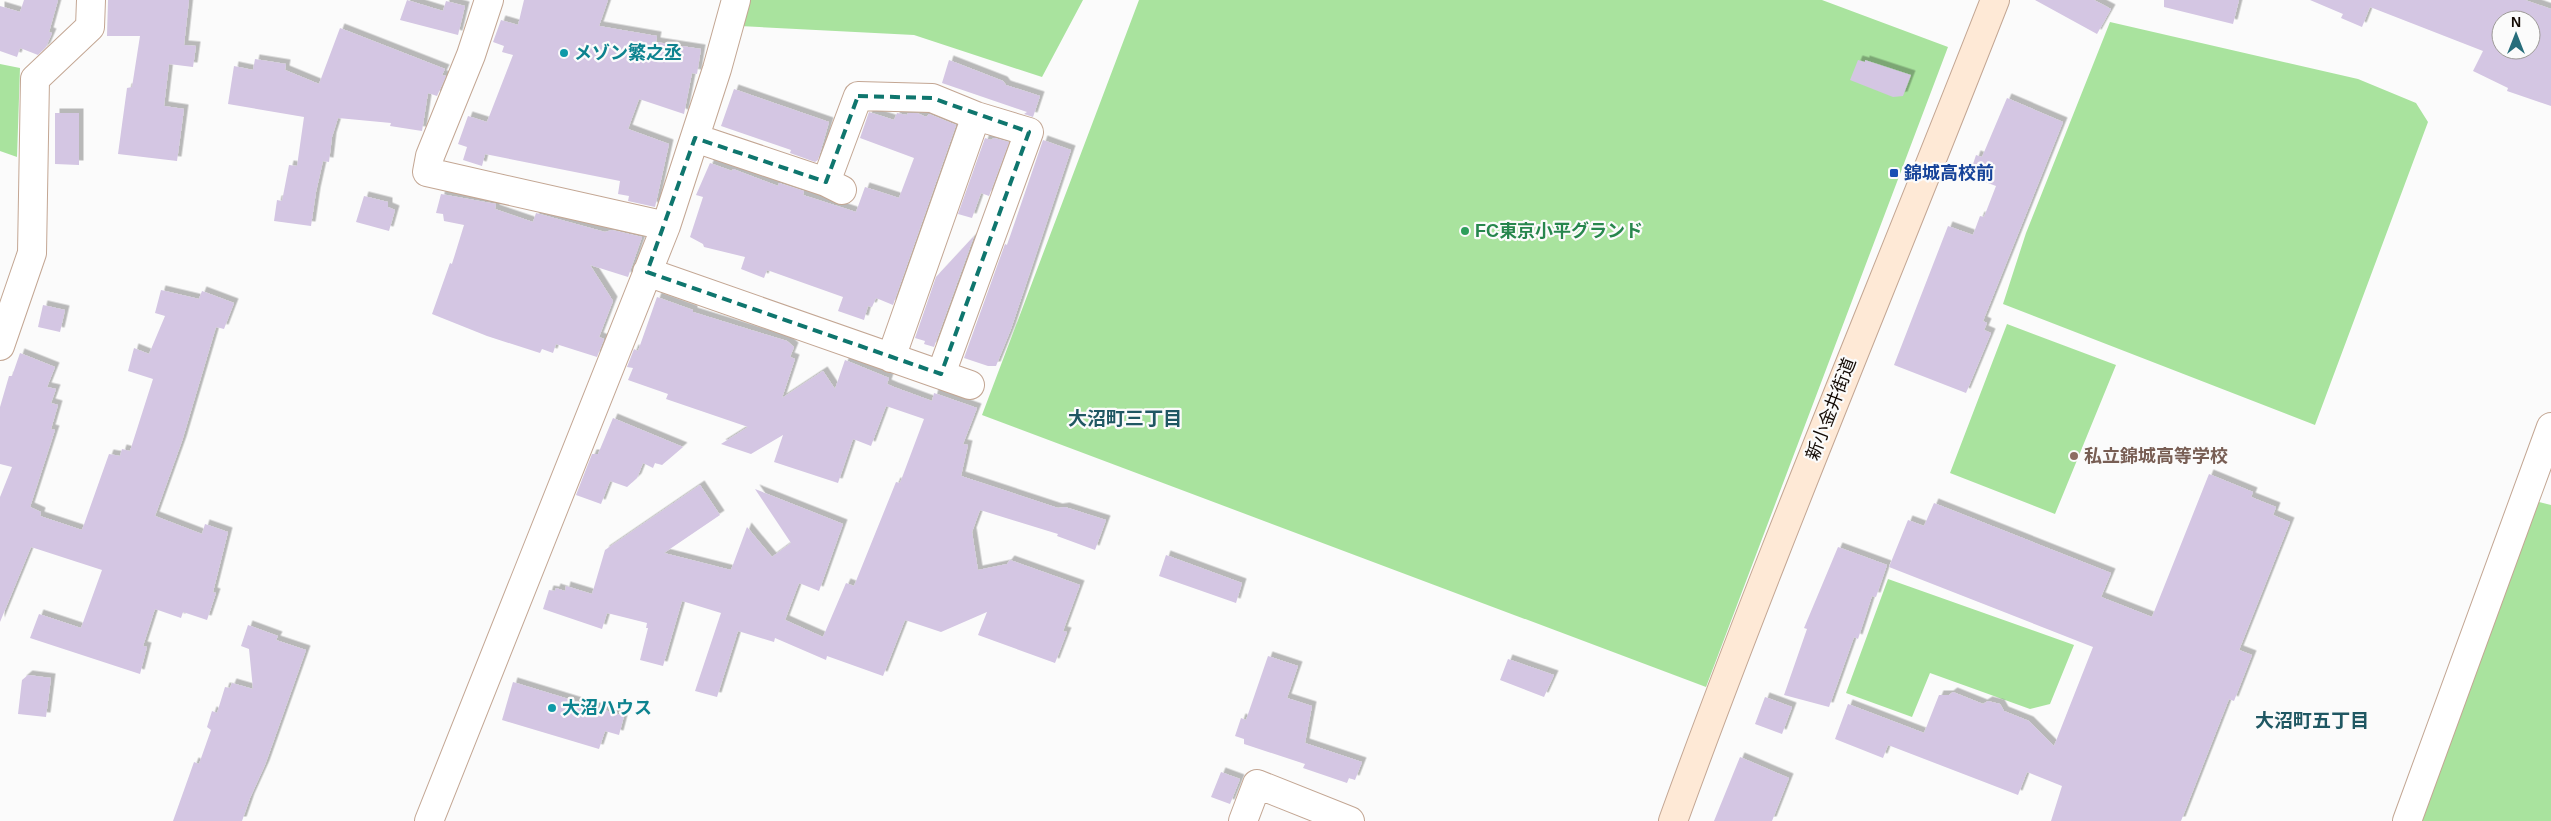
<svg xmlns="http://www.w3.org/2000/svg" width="2551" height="821" font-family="Helvetica,'Noto Sans JP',sans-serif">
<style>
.green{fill:#a9e39e}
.building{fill:#d4c6e3;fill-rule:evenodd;filter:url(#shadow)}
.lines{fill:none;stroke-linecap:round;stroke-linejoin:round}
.minor-casing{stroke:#c3a693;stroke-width:30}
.secondary-casing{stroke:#c3a693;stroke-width:30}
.minor{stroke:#fff;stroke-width:28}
.secondary{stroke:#fee9d6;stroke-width:28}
.marked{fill:none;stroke:#0f766e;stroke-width:4;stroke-dasharray:10 6;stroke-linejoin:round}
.culture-dot{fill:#0f9aa8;stroke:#fbfbfb;stroke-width:2}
.transit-dot{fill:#1a4fb4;stroke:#fbfbfb;stroke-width:2}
.leisure-dot{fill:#2e9e5b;stroke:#fbfbfb;stroke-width:2}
.education-dot{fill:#8d6e63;stroke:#fbfbfb;stroke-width:2}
.labels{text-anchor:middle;stroke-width:4.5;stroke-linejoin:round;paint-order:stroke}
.culture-label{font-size:18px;font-weight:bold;fill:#0d838f;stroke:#fbfbfb;text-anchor:start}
.transit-label{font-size:18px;font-weight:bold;fill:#164399;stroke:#fbfbfb;text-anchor:start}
.leisure-label{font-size:18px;font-weight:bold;fill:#27864d;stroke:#fbfbfb;text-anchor:start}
.street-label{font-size:18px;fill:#130a04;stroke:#fbfbfb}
.education-label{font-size:18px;font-weight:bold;fill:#785e54;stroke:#fbfbfb;text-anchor:start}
.neighbourhood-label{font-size:19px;font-weight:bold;fill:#1f5762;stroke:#fbfbfb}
</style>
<defs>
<filter id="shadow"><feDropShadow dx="4.5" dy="-4.5" stdDeviation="0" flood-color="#0004"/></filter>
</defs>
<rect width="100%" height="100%" fill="#fbfbfb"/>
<path class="green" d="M748 0H1083L1042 77 914 35 740 26Z
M1139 0H1822L1948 47 1706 687 982 415Z
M2110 22 2358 79 2416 103 2428 122 2315 425 2003 304 2026 233Z
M0 64 20 68 17 157 0 151Z
M2007 324 2116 365 2055 514 1950 473Z
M2527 499 2551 505V821H2412Z
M1888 579 2074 645 2050 704 2030 709 1930 673 1912 717 1846 693Z"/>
<path class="building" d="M24 0H58L49 32 52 33 46 47 38 55 20 48 17 57 0 51V6L20 12Z
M108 0H189L184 45 196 46 193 67 169 64 164 106 184 109 177 161 118 154 127 88 132 87 140 36H107Z
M407 0 443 11 446 1 465 6 458 35 400 20Z
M524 0H608L599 26 657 36 656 42 701 49 697 74 692 73 684 114 639 99 628 129 669 144 655 207 628 201 629 196 618 194 620 181 485 154 482 166 463 160 467 147 458 144 468 116 487 122 513 55 502 52 504 46 493 42 501 20 518 25Z
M2035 0H2094L2111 9 2097 34Z
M2164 0H2239L2233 24 2164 7Z
M2310 0H2525L2551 9V106L2507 91 2508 88 2473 71 2483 51 2370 7 2362 27 2341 18 2343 14ZM2501 20H2531V50H2501Z
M340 28 445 69 442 75 446 76 437 96 428 93 422 131 390 126 391 123 338 118 332 137 329 162 323 161 316 192 311 226 274 221 277 200 282 201 289 165 297 166 304 117 228 104 234 66 253 70 255 59 286 64 285 70 319 84Z
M949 60 1003 81 1006 85 1040 96 1033 117 1024 114 1027 112 942 83Z
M1858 60 1865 62V60L1911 75 1903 96 1893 97 1850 80Z
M734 89 829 122 818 160 815 162 790 153 791 150 721 126Z
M2007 98 2063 122 1983 321 1987 323 1984 330 1991 333 1966 393 1894 365 1948 226 1973 235 1980 216 1984 217 1996 186 1969 176 1976 155 1982 157Z
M869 112 894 120 897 113 907 115 908 113H917L926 117 929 114 956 125 893 305 876 298 872 307 868 306 864 320 838 311 843 297 767 270 764 278 741 269 745 257 704 247 703 244 690 237 703 197 696 195 710 163 732 171 733 169 778 186 779 183 804 191 803 195 856 212 865 187 899 198 914 158 860 138Z
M55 113H79V165L55 164Z
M985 138 991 140 994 138 1009 142 989 196 981 193 972 218 958 214Z
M1043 140 1071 150 1011 329 996 366H988L964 358 1005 244 1007 245Z
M441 194 496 204 495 209 533 222 536 213 605 232 612 230 642 237 628 277 590 265 613 301 599 337 604 339 597 357 556 344 553 353 542 349 540 353 487 336 432 314 450 263 452 264 464 225 444 221 443 214 436 213Z
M364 196 388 202V207L395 210 389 231 356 222Z
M974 236 934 347 924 344 925 341 915 338 936 277Z
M161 290 199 299 202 291 234 303 224 329 216 327 182 441 155 516 202 534 205 524 228 532 213 592 216 593 207 620 183 612 181 618 155 609 143 646 147 647 140 674 30 638 39 614 81 628 102 570 31 547 0 622V497L12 467 0 464V407L9 376H12L20 353 55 367 47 387 56 389 51 403 58 405 51 429 55 430 30 507 41 512 40 516 82 530 109 454 120 456 122 449 130 451 153 379 128 371 134 348 149 354 165 316 155 313Z
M657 297 693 310V312L787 341 794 347 790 357 795 359 782 398 823 371 835 389 845 360 889 378 887 384 894 387 932 401 934 393 977 408 963 444 968 445 961 476 1058 508 1065 507 1106 520 1095 550 1057 536 1058 534 980 510 972 532 978 570 1007 564 1010 560 1080 585 1063 631 1067 632 1055 663 978 635 987 612 941 632 905 620 883 676 827 656 826 660 775 638 774 642 738 631 717 697 695 691 721 613 682 601 663 666 640 660 648 628H646L647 623 607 613 602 629 543 609 549 590 555 591 556 588 565 591 566 586 592 594 605 550 700 485 720 515 664 553 731 570 747 527 772 557 791 543 755 489 843 524 819 591 799 583 785 620 823 637 846 583 854 586 896 482 900 483 924 419 886 406 871 446 853 439 838 483 774 462 783 435 751 454 721 444 748 427 666 399 668 394 628 380 633 368 627 367 634 349 638 351Z
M43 305 65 310 60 332 38 327Z
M613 418 683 447 662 465 655 463 653 468 643 463 637 478 627 487 610 481 601 504 576 495 592 454H598Z
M2209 474 2253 492 2251 497 2276 507 2273 515 2290 522 2239 650 2252 655 2234 701 2229 699 2181 821H2051L2062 786 2027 772 2018 795 1888 745 1883 758 1835 739 1848 704 1924 733 1939 695H1949L1953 692 1983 704 1988 701 2000 704 2004 711 2029 721 2054 746 2093 647 1889 567 1908 520 1924 526 1934 503 2111 573 2101 597 2152 617Z
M1838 547 1887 565 1876 597 1872 596 1858 639 1854 637 1829 707 1784 695 1807 629 1804 628Z
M1166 555 1242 583 1236 603 1159 576Z
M248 625 278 636 276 640 306 650 265 765 250 798 242 821H173L194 762 199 764 211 730 207 727 212 711 217 713 225 687 230 688 232 683 253 689 249 649 241 646Z
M1268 656 1298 666 1287 698 1312 706 1305 743 1362 762 1355 780 1349 778 1347 783 1303 768 1305 764 1244 744V739L1235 736 1241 718 1246 720Z
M1508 659 1554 675 1544 697 1500 680Z
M28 675 51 678 46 717 18 714 22 680Z
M513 682 624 716 619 735 605 731 599 749 502 720Z
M1765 697 1792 707 1782 734 1755 724Z
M1740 757 1789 778 1772 821H1714Z
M1221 772 1240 779 1230 804 1211 797Z"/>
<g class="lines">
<g class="minor-casing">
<path id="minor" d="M489 0 471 55 430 156 427 172 666 226
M695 138 826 182 842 190
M826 182 858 96 932 98 976 116 1029 132 941 374
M647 272 970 385
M0 346 32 253 35 79 90 27 91 0
M891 358 976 116
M429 821 666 226 717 69 736 0
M1243 821 1257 784 1350 821
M2407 821 2551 427"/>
</g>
<g class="secondary-casing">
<path id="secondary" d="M1673 821C1773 545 1888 274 1995 0"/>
</g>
<use href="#minor" class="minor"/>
<use href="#secondary" class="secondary"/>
</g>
<path class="marked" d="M858 96 932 98 1029 132 941 374 647 272 695 138 826 182Z"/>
<g class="culture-dot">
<circle cx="564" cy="53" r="5"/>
<circle cx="552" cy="708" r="5"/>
</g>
<rect class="transit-dot" x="1889" y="168" width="10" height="10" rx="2.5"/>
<circle class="leisure-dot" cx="1465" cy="231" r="5"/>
<circle class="education-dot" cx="2074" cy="456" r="5"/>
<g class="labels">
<g class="culture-label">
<text x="574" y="59">メゾン繁之丞</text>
<text x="562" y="714">大沼ハウス</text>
</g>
<g class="transit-label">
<text x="1904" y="179">錦城高校前</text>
</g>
<g class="leisure-label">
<text x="1475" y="237">FC東京小平グランド</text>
</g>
<g class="street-label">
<text transform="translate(1831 409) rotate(-69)" y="6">新小金井街道</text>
</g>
<g class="education-label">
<text x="2084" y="462">私立錦城高等学校</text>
</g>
<g class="neighbourhood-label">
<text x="1125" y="425">大沼町三丁目</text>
<text x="2312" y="727">大沼町五丁目</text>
</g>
</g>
<g transform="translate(2516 35)"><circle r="24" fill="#fbfbfb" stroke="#9e9b98"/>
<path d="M0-4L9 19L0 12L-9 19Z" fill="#276d7b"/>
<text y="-8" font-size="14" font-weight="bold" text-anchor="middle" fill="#130a04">N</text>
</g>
</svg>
